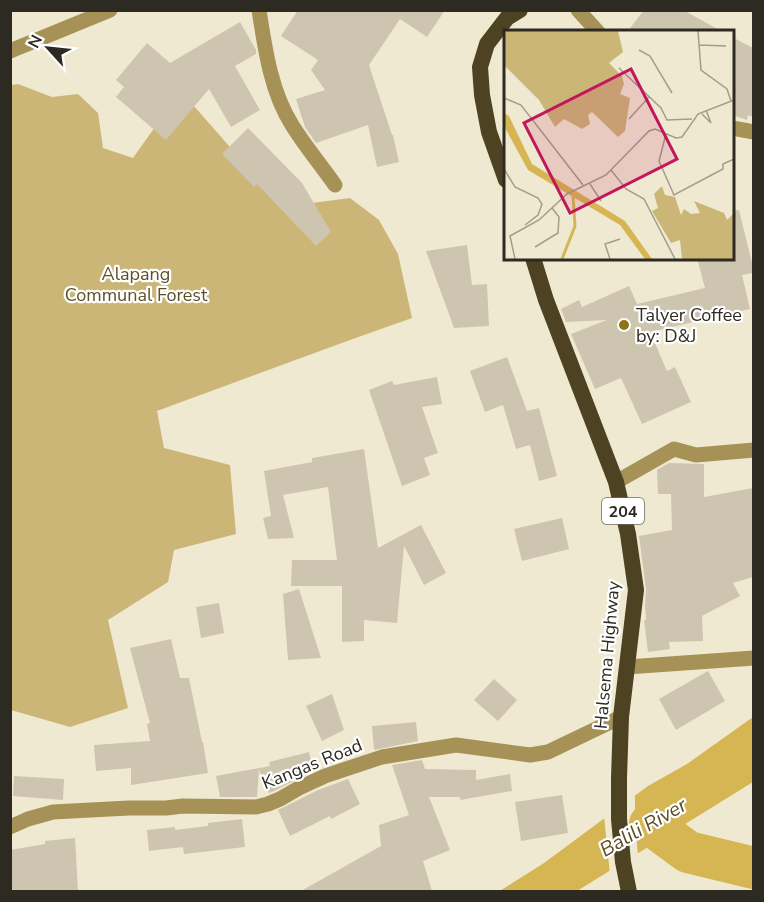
<svg xmlns="http://www.w3.org/2000/svg" width="764" height="902" font-family="'Nunito Sans',sans-serif">
<style>
.green{fill:#cbb677}
.water{fill:#d6b653}
.pier{fill:#f0e9d2}
.lines{fill:none;stroke-linecap:round;stroke-linejoin:round}
.river{stroke:#d6b653;stroke-width:42}
.building{fill:#cdc5af}
.minor{stroke:#a69256;stroke-width:15}
.trunk{stroke:#4d4222;stroke-width:16}
.poi-dot{fill:#8f751a;stroke:#fff;stroke-width:2}
.labels{text-anchor:middle;stroke-width:4.5;stroke-linejoin:round;paint-order:stroke}
.shield{fill:#fff;stroke:#6c6a64;stroke-width:1.5}
.shield-label{font-size:16px;font-weight:bold;fill:#2d2a22}
.park-label{font-size:18px;fill:#5d5026;stroke:#fff}
.poi-label{font-size:18px;fill:#2d2a22;stroke:#fff;text-anchor:start}
.street-label{font-size:18px;fill:#2d2a22;stroke:#fff}
.water-label{font-size:20px;font-style:italic;fill:#5c4e25;stroke:#fff}
.inset-river{fill:none;stroke:#d6b653;stroke-width:3}
.inset-road{fill:none;stroke:#a29d8c;stroke-width:1.5}
.view{fill:#c2185b;fill-opacity:0.15;stroke:#c2185b;stroke-width:3}
.inset-edge{fill:none;stroke:#2d2a22;stroke-width:3}
</style>
<rect width="100%" height="100%" fill="#f0e9d2"/>
<path class="green" d="M18 84 52 97 78 94 98 113 103 148 133 158 155 127 193 105 245 164 297 205 350 198 379 220 398 254 412 318 350 340 157 411 164 448 230 465 236 534 174 550 168 582 108 620 128 708 70 727 11 710V85Z"/>
<path class="water" d="M753 717V782L577 891 498 892 544 863 648 786 687 764Z"/>
<path class="pier" d="M635 792V819L638 857 610 875 604 816Z"/>
<g class="lines">
<path class="river" d="M650 824 688 852 754 868"/>
</g>
<path class="building" d="M298 10H445L427 37 400 19 369 65 392 135H393L399 162 377 167 368 125 316 143 305 127 296 99 325 90 311 70 318 60 281 36Z
M644 10H683L723 32H627Z
M240 22 256 50V54L235 66 260 110 231 127 209 89 166 140 116 97 124 87 116 80 147 43 170 63Z
M732 37 753 48V117L748 115 747 120 732 115Z
M248 128 302 183 331 232 316 246 257 184 254 187 222 154Z
M739 210 753 267V273L742 275 750 309 650 332 667 371 675 367 691 402 642 424 621 378 595 389 571 334 607 320 566 322 561 309 579 300 582 307 629 286 637 304 705 288 697 258H732V211Z
M467 245 472 285 487 284 489 326 454 328 426 251Z
M507 357 527 411 539 408 557 476 539 481 530 445 516 449 503 405 485 412 470 371Z
M437 377 442 404 422 407 438 453 424 458 430 475 402 486 369 390 392 381 394 385Z
M364 449 378 548 421 525 446 573 424 585 404 546 397 623 364 620V641L342 642V586H291L292 560H337L328 487 283 495 294 538 268 539 263 518 271 516 264 471 312 462V458Z
M669 463 704 464V497L753 488V577L733 583 740 596 702 616 703 641 669 642 670 649 648 652 644 620H646L645 605 646 589 639 536 672 530 671 494H658L657 470Z
M562 518 569 549 522 561 514 529Z
M299 589 321 658 288 660 283 594Z
M219 603 224 633 201 638 196 607Z
M171 639 180 678H189L202 742H203L208 773 131 785V768L96 771 94 745 150 741 147 724 150 723 130 648Z
M708 671 725 701 676 730 659 699Z
M494 679 517 700 498 721 474 700Z
M332 694 344 730 322 741 306 706Z
M416 722 418 741 374 750 372 726Z
M309 752 313 771 276 790 269 793 259 770 257 797H220L216 776 270 766 269 762Z
M422 760 425 769 476 770V780L510 774 512 791 460 800V797H429L450 850 423 861 432 891H301L381 846 379 825 409 815 392 765Z
M14 776 64 779 63 800 13 796Z
M348 779 360 804 331 819 330 816 290 836 278 810 318 790Z
M562 795 568 833 521 841 515 802Z
M242 819 245 847 184 854 183 847 149 851 147 830 175 827V830L208 826V823Z
M75 838 78 891H10V850L45 844V841Z"/>
<g class="lines">
<path class="minor" d="M259 10C265 49 271 92 292 125 305 146 321 165 335 185
M578 10 598 32
M10 51 110 10
M732 128 754 132
M616 482 674 449 696 455 754 450
M627 667 754 658
M10 827 28 819 53 812 129 808H166L183 806 256 807 268 804 280 799 299 788 325 776 382 757 456 745 530 755 548 752 621 717"/>
<path class="trunk" d="M506 180 489 132 482 95 480 67 487 44 507 18 520 10
M533 258 546 300 616 482 628 534 636 590 621 717 619 778V819L623 862 629 892"/>
</g>
<circle class="poi-dot" cx="624" cy="325" r="6"/>
<g class="labels">
<rect class="shield" x="602" y="498" width="42" height="26" rx="4.5"/>
<g class="shield-label">
<text x="623" y="517">204</text>
</g>
<g class="park-label">
<text x="136" y="280">Alapang<tspan x="136" dy="21">Communal Forest</tspan></text>
</g>
<g class="poi-label">
<text x="636" y="321">Talyer Coffee<tspan x="636" dy="21">by: D&amp;J</tspan></text>
</g>
<g class="street-label">
<text transform="translate(607 655) rotate(-85)" y="6">Halsema Highway</text>
<text transform="translate(312 764) rotate(-22)" y="6">Kangas Road</text>
</g>
<g class="water-label">
<text transform="translate(643 827) rotate(-30)" y="7">Balili River</text>
</g>
</g>
<g transform="translate(504 30)">
<rect width="230" height="230" fill="#f0e9d2"/>
<path d="M0 1H114L119 22 105 33 118 46 120 54 116 64 126 68 121 101 114 107 88 82 84 85 86 94 78 99 60 89 51 97 35 70 0 35ZM158 156 161 165 171 167 177 185 180 179 187 184 196 183 190 171 220 183 223 190 229 184V229H178L176 210 167 213 148 181 154 178 150 164Z" fill="#cbb677"/>
<path d="M0 83 5 86 28 134 121 191 148 229H141L116 195 24 140 0 96Z" fill="#d6b653"/>
<path class="inset-river" d="M58 229 71 196 69 165"/>
<path class="inset-road" d="M194 1 197 40 223 59 227 71M195 15 222 16M135 20 146 26 168 63M115 38 157 78 163 90 188 89M0 68 17 75 79 155M198 84 207 93 202 80M125 89 145 67M162 104 155 131 170 165 219 139V134L230 129M0 139 11 157 34 168 38 174 34 185 21 195M107 140 122 159 140 169 171 229M86 154 97 171M31 217 54 203 55 187 48 178M11 229 6 206 35 190 63 164 102 145 145 101 151 99 172 108 178 107 194 84 230 70M106 229 101 214 116 209"/>
<path class="view" d="M127 39 173 129 66 183 20 93Z"/>
<rect width="230" height="230" class="inset-edge"/>
</g>
<rect width="764" height="902" fill="none" stroke="#2d2a22" stroke-width="24"/>
<g transform="translate(48 48) rotate(297)" stroke="#ffffff" stroke-width="4.5" paint-order="stroke">
<path d="M0-4.5L10 22L0 15L-10 22Z" fill="#2d2a22"/>
<text y="-9" font-size="16" font-weight="bold" text-anchor="middle" fill="#2d2a22">N</text>
</g>
</svg>
